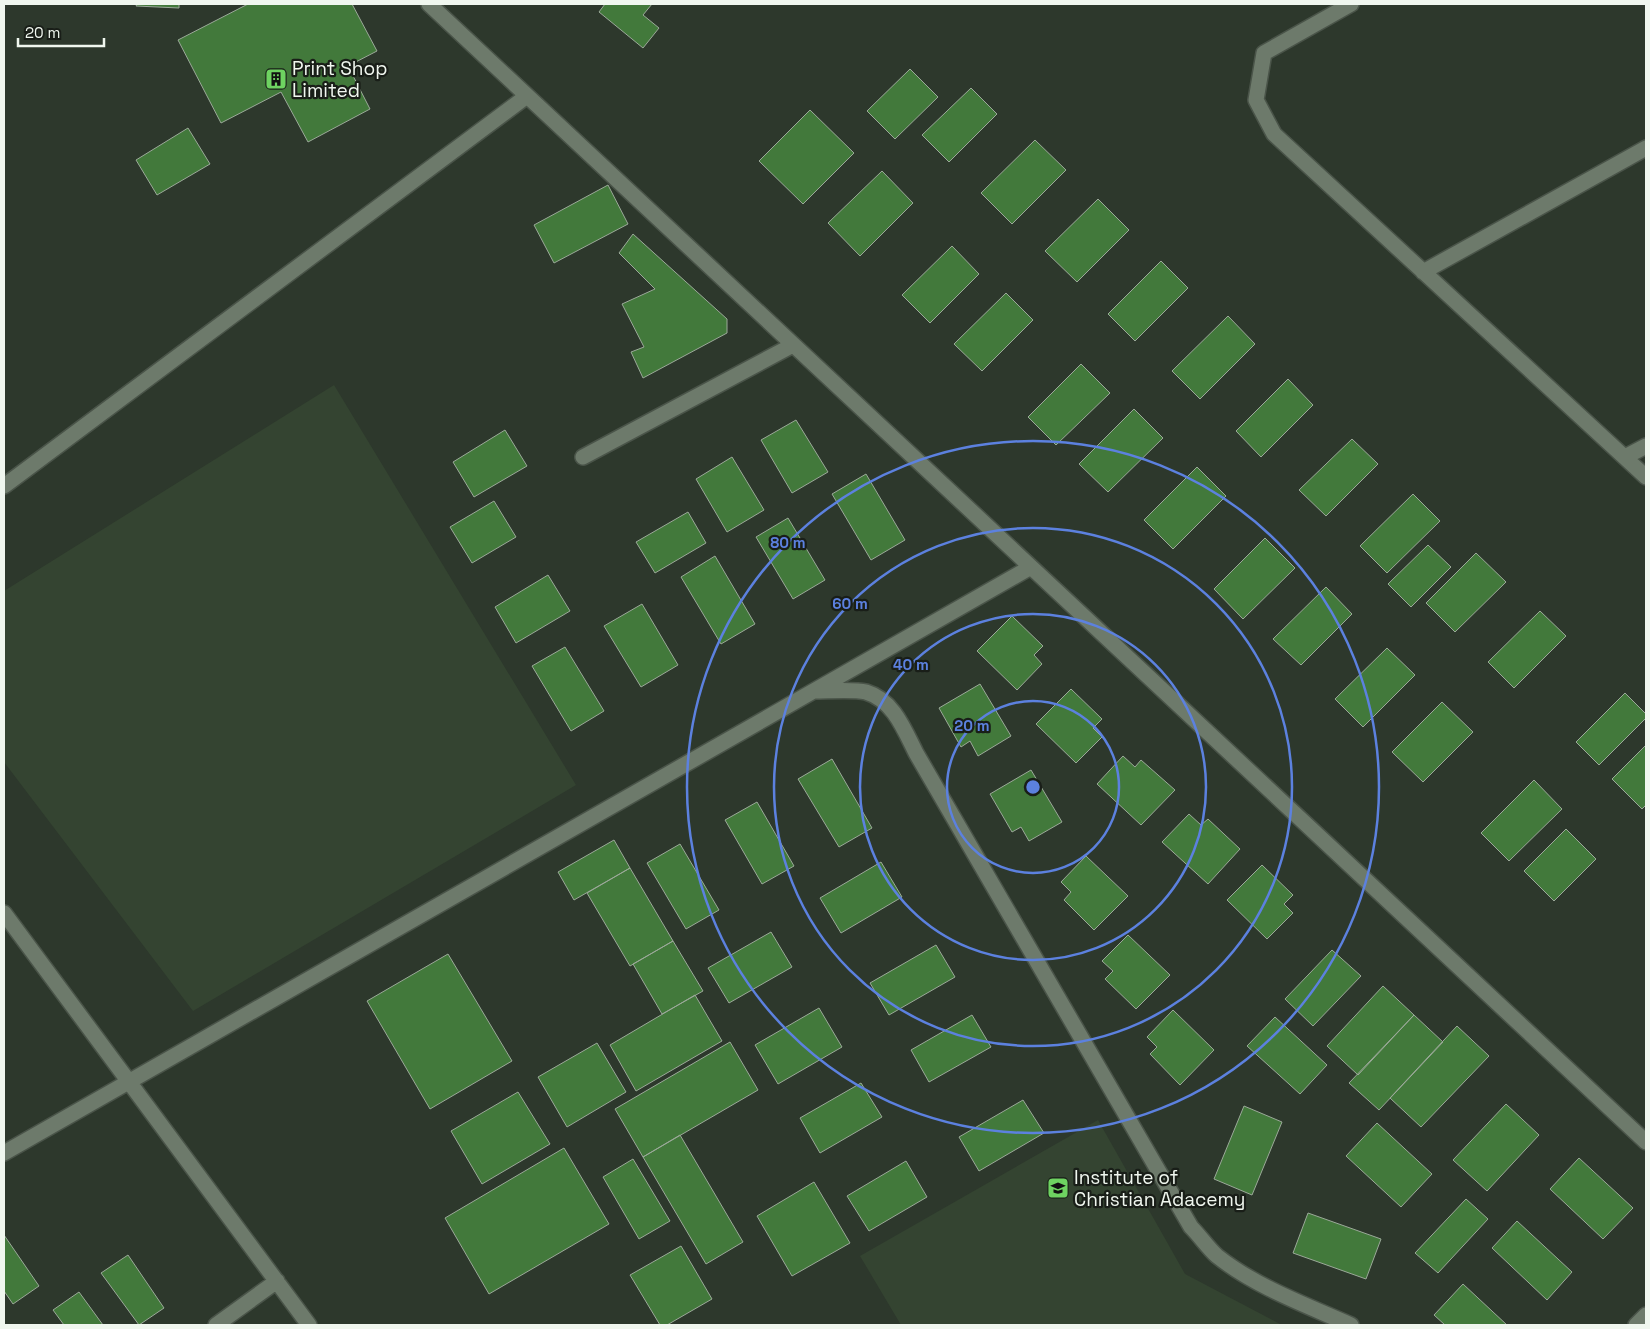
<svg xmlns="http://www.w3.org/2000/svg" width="1650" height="1329" font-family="'Space Grotesk',sans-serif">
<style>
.built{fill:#344431}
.building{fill:#42793b;stroke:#9ba999}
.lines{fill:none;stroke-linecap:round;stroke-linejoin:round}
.minor-casing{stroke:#4a5449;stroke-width:18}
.minor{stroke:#6d7a6b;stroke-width:15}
.ring{fill:none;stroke:#5c81df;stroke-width:2.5}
.labels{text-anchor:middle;stroke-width:4.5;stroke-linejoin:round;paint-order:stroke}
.poi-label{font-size:19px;fill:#f0f7ef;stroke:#191e18;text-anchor:start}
.centre{fill:#5c81df;stroke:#191e18;stroke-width:2.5}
.ring-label{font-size:15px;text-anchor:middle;font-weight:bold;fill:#5c81df;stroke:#191e18;stroke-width:4.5;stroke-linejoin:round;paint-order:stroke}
</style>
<rect width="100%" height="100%" fill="#2d382c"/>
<path class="built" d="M334 385 576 785 193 1011 4 762V591Z
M1098 1120 1185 1274 1282 1325H901L860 1256Z"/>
<path class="building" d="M137 4H179V8L136 6Z
M248 4H352L377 51 348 66 370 109 308 142 281 92 221 123 178 40Z
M605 4H652L643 15 659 28 643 48 599 12Z
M910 69 938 97 895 139 867 111Z
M971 88 997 114 949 162 922 135Z
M810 110 854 153 803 204 759 161Z
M188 128 210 164 157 195 136 160Z
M1035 140 1066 170 1012 224 981 193Z
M882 171 913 203 860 256 828 223Z
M608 185 628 224 554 263 534 225Z
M1098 199 1129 230 1077 282 1045 251Z
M633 234 727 319V333L643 378 631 352 644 347 622 304 655 289 619 253Z
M952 246 979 274 930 323 902 295Z
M1161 261 1188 288 1135 341 1108 314Z
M1006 293 1033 320 982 371 954 344Z
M1228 316 1255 344 1200 399 1172 371Z
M1081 364 1110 393 1056 445 1028 417Z
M1288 379 1313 405 1261 457 1236 431Z
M1134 409 1163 438 1108 492 1079 464Z
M796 420 828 472 792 493 761 440Z
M505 430 527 466 474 497 453 462Z
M1352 439 1378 464 1326 516 1299 490Z
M732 457 764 510 727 532 696 479Z
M1197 467 1226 496 1173 549 1144 520Z
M866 474 905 540 871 560 832 494Z
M1413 494 1440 521 1387 573 1360 546Z
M494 501 516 537 472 563 450 527Z
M688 512 706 543 655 573 636 542Z
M788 518 825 580 793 599 756 537Z
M1265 538 1295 568 1243 619 1214 589Z
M1428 545 1451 567 1411 607 1388 584Z
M1476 553 1506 582 1455 632 1426 603Z
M715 556 755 624 721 644 681 577Z
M548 575 570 611 516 643 495 607Z
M1326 587 1352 614 1301 665 1273 639Z
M642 604 678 665 641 687 604 626Z
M1540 611 1566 636 1514 688 1488 662Z
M1012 616 1043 646 1034 655 1042 664 1017 690 977 651Z
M565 647 604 711 571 731 532 666Z
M1387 648 1415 675 1363 727 1335 699Z
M980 684 1011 736 978 756 970 741 961 747 939 708Z
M1071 689 1102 719 1093 728 1102 737 1076 763 1036 724Z
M1625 693 1646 714V718L1599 765 1576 742Z
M1442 702 1473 732 1423 782 1392 752Z
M1646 745V805L1642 809 1612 779Z
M1123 756 1135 767 1141 760 1175 790 1141 825 1097 784Z
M832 759 872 828 839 847 798 779Z
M1031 770 1062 822 1029 841 1021 827 1012 832 990 794Z
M1534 780 1562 809 1509 861 1481 833Z
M757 802 794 866 762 884 725 820Z
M1189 814 1201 825 1208 819 1240 849 1208 884 1162 842Z
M1566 829 1596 859 1554 901 1524 871Z
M614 840 630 868 574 900 558 872Z
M680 844 719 910 686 929 647 863Z
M1086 856 1128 896 1094 930 1064 900 1071 892 1061 882Z
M881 862 902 897 841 933 820 898Z
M1262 865 1293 895 1284 904 1293 913 1267 939 1227 900Z
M630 868 673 941 630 966 587 893Z
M771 932 792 967 729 1003 708 968Z
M1128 935 1170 975 1136 1009 1105 979 1113 971 1102 961Z
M673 941 703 991 662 1014 633 964Z
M936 945 955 977 889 1015 870 983Z
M1332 950 1361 976 1313 1026 1285 999Z
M448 954 512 1061 430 1109 367 1001Z
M1383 986 1414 1015 1358 1075 1327 1046Z
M695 995 722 1041 636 1091 610 1045Z
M819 1008 842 1047 778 1084 755 1045Z
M1173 1010 1214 1050 1180 1085 1150 1054 1157 1047 1147 1037Z
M972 1015 991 1047 929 1082 911 1050Z
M1414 1015 1443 1042 1379 1110 1349 1083Z
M1275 1017 1327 1065 1300 1094 1247 1046Z
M1457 1026 1489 1056 1421 1127 1390 1098Z
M730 1042 758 1090 643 1157 615 1109Z
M597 1043 626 1092 567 1127 538 1077Z
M861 1083 882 1117 820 1153 800 1118Z
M518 1092 550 1144 482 1184 451 1131Z
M1023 1100 1044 1133 979 1171 959 1137Z
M1506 1104 1539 1135 1487 1191 1453 1160Z
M1244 1106 1282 1122 1252 1195 1214 1179Z
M1377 1123 1432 1174 1401 1207 1346 1156Z
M680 1135 743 1242 706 1264 643 1157Z
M564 1148 609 1224 489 1294 445 1218Z
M1579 1158 1633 1208 1603 1239 1550 1189Z
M633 1159 670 1221 639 1239 603 1177Z
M906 1161 927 1197 869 1231 847 1196Z
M814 1182 850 1243 792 1276 757 1216Z
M1466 1199 1488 1219 1438 1273 1415 1253Z
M1308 1213 1381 1239 1366 1279 1293 1253Z
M1517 1221 1572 1272 1547 1300 1492 1248Z
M4 1235 39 1286 13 1304 4 1291Z
M681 1246 712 1299 667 1325H660L630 1275Z
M128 1255 164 1308 139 1325 101 1273Z
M1463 1284 1507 1325H1445L1434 1315Z
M79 1292 103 1325H64L53 1310Z"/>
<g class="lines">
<g class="minor-casing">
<path id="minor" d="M429 4 1646 1142
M1351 4 1264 53 1256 100 1274 134 1646 477
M1423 272 1646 148
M583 457 793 345
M1625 457 1646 446
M4 486 527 96
M815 691C828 691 854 689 866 692 893 700 904 729 916 753L1191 1227C1200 1236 1208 1248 1217 1256 1256 1287 1306 1305 1351 1325
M4 913 309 1325
M4 1153 1031 567
M216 1325 277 1281
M1636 1325 1646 1315"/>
</g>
<use href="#minor" class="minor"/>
</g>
<g class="ring">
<circle cx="1033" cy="787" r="86"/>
<circle cx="1033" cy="787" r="173"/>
<circle cx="1033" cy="787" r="259"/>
<circle cx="1033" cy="787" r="346"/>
</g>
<defs>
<g id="building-square" transform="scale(1.125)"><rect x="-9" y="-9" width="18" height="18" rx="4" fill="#6ed361" stroke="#191e18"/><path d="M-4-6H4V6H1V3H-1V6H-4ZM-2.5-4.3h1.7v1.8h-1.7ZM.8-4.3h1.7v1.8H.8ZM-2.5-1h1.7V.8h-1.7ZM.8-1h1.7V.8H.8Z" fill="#111"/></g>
<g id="school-square" transform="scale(1.125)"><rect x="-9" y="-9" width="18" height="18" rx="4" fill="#6ed361" stroke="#191e18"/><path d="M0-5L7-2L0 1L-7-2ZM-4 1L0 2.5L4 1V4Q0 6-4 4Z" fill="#111"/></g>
</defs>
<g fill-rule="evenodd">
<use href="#building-square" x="276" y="79"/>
<use href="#school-square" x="1058" y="1188"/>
</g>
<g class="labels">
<g class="poi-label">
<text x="292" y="75">Print Shop<tspan x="292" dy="22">Limited</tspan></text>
<text x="1074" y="1184">Institute of<tspan x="1074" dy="22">Christian Adacemy</tspan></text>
</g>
</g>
<circle cx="1033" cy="787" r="8" class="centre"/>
<g class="ring-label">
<text x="788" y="548">80 m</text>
<text x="850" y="609">60 m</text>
<text x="911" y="670">40 m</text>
<text x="972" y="731">20 m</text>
</g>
<rect width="1650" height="1329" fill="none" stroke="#f0f7ef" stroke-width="10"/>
<path d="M18 38v8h86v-8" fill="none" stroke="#f0f7ef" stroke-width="2.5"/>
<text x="25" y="38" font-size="15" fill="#f0f7ef" stroke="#191e18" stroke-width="4" paint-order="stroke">20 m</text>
</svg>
